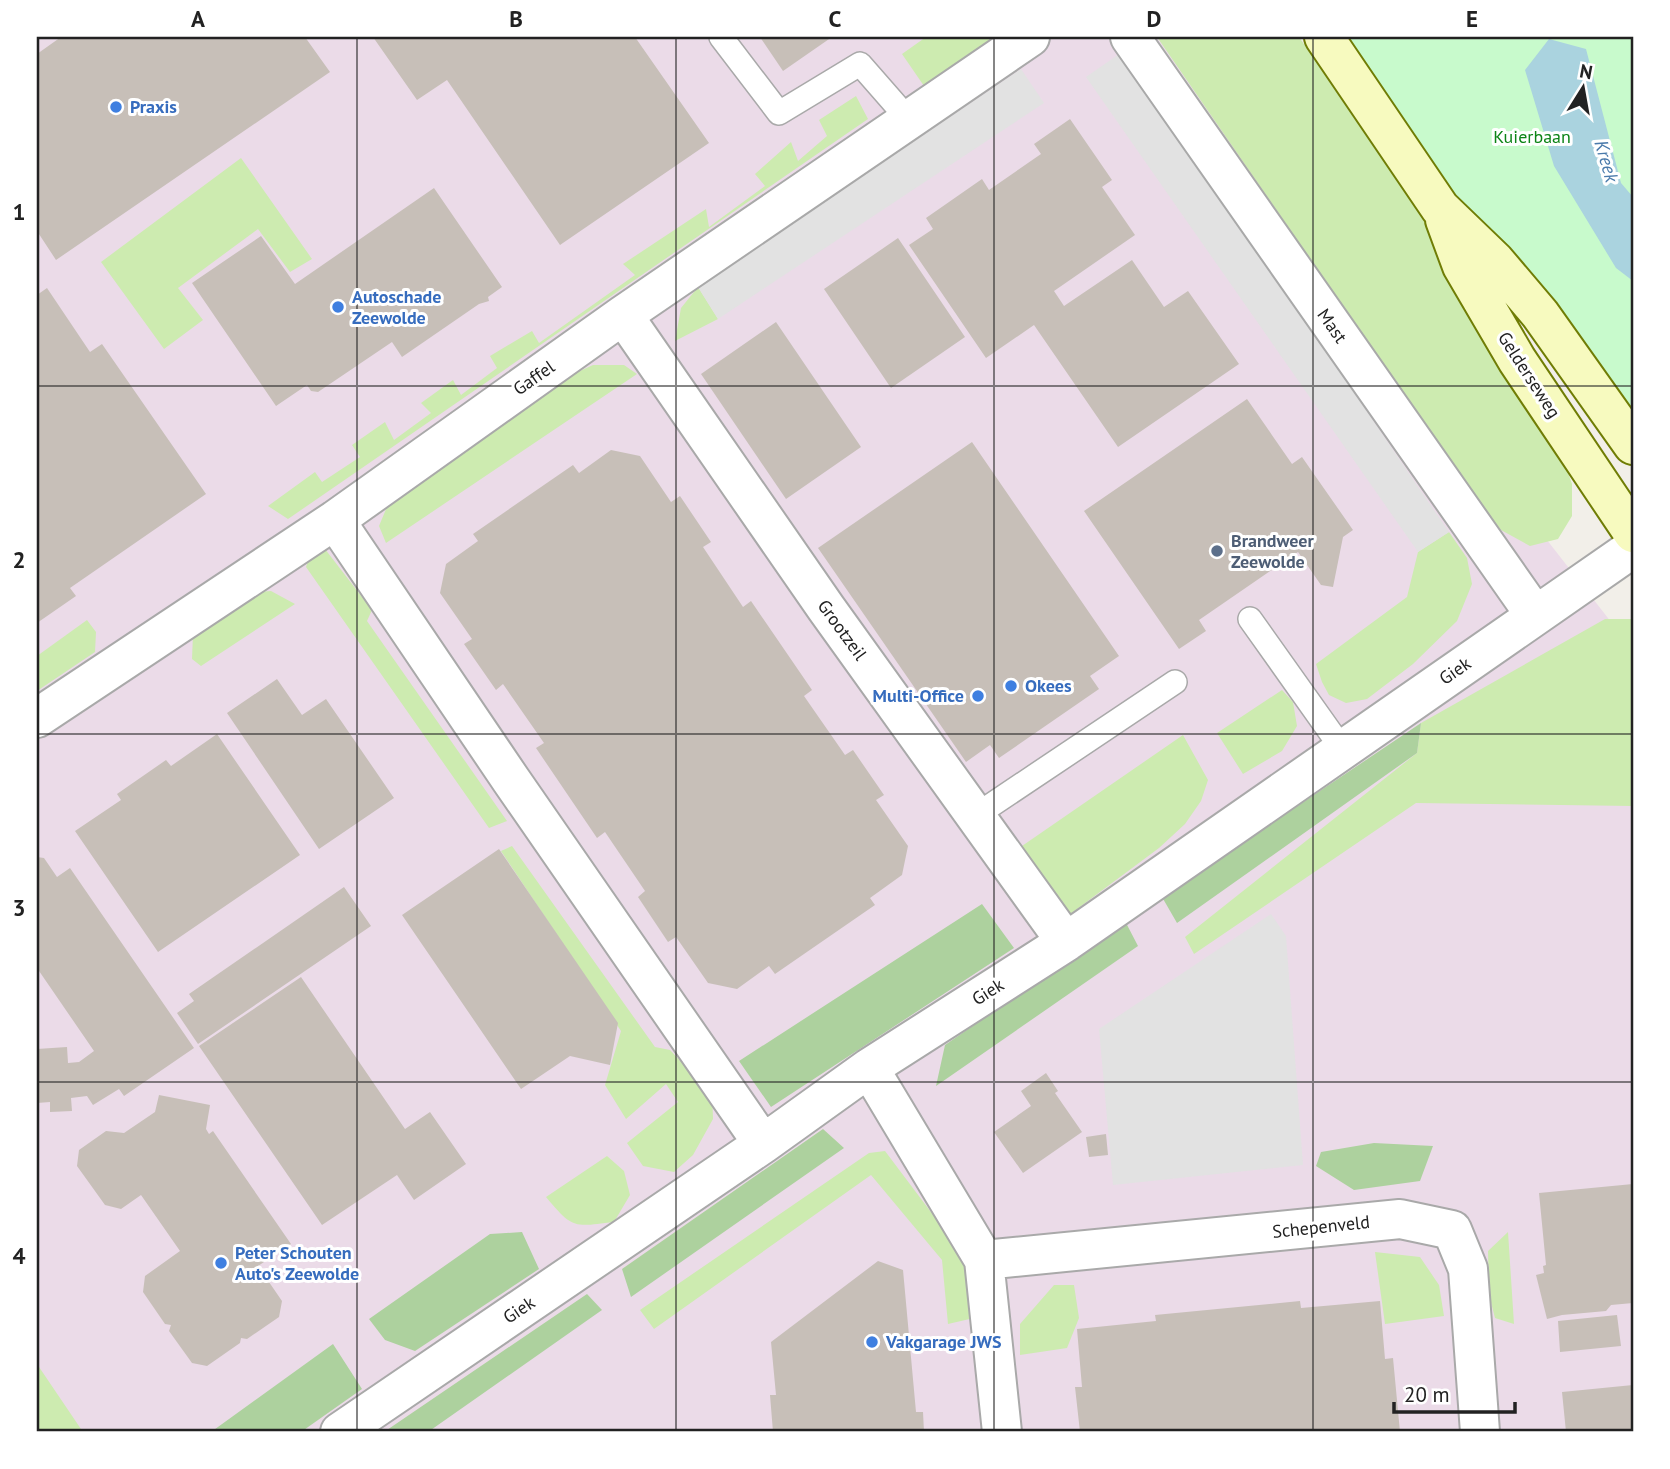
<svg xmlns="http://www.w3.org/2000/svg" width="1670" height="1469" font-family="'PT Sans',sans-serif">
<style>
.industrial{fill:#ebdbe8}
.grass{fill:#cdebb0}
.forest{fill:#add19e}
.park{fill:#c8facc}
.parking{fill:#e2e2e2}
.water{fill:#aad3df}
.building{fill:#c7bfb8}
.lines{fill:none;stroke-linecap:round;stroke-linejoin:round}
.lane-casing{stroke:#a9a9a9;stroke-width:26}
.street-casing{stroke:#a9a9a9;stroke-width:42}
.secondary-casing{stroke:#707d05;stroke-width:42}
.lane{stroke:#fff;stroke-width:23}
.street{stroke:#fff;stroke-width:38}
.secondary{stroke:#f7fabf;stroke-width:38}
.grid{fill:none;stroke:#222;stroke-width:2;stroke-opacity:0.55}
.shop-dot{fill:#3f7fe0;stroke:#fff;stroke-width:2.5}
.service-dot{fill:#5c6f8a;stroke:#fff;stroke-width:2.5}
.labels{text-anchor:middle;stroke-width:6;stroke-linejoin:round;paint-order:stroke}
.shop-label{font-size:18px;font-weight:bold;fill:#366cbe;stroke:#fff;text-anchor:start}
.park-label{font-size:18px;fill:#0c8416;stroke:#fff}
.street-label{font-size:18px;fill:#222;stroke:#fff}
.service-label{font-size:18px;font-weight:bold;fill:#4e5e75;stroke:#fff;text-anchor:start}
.water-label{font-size:19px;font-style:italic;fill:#4a7aab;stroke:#fff}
.neatline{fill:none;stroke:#222;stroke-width:2.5}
.grid-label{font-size:23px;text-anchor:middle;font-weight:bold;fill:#222}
</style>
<rect width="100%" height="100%" fill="#f2efe9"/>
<path class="industrial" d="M37 37H1193L1536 526 1633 650V1432H39L37 1428Z"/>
<path class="grass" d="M926 37H1000L924 86 902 54Z
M1157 37H1299L1444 243 1562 455 1572 484V516L1558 539 1530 546 1501 530 1464 482Z
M856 96 868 119 288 519 268 506 315 472 322 482 360 457 352 445 385 422 394 440 431 413 421 403 453 380 461 395 497 368 490 356 532 331 539 343 635 275 623 264 706 209 709 227 765 186 755 174 791 142 798 161 827 136 819 120Z
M241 158 312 259 290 272 258 229 178 288 203 320 164 349 101 262Z
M698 287 718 319 675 341 681 308Z
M593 365H624L637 374 386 543 379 526 389 502 571 375Z
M1449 532 1467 558 1472 584 1457 621 1413 664 1367 699 1346 703 1329 695 1322 682 1316 664 1407 597 1418 552Z
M325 549 372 610 367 621 507 821 489 828 306 567 312 550Z
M271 591 295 604 201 666 192 659 193 634 246 593Z
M1605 619H1633V806L1416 803 1194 954 1185 937 1417 753 1421 723Z
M87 620 96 632 95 652 37 691V656Z
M1282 690 1293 702 1297 726 1282 751 1243 774 1217 733Z
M1183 735 1208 780 1201 801 1185 824 1159 848 1069 915 1022 846Z
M512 846 655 1047 670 1050 702 1084 712 1090 713 1119 693 1155 674 1172 643 1166 627 1143 678 1102 666 1084 626 1119 605 1085 621 1031 501 851Z
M885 1151 964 1256 974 1318 948 1324 942 1260 871 1175 654 1329 640 1310 869 1153Z
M607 1156 624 1171 630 1195 614 1222C573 1227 573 1229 546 1197Z
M1508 1232 1514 1324 1495 1318 1489 1295 1488 1251Z
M1375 1252 1420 1257 1439 1285 1444 1316 1385 1324Z
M1054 1285H1074L1079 1318 1067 1348 1020 1355V1324Z
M37 1364 83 1432H37Z"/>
<path class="forest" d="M1421 723 1417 753 1177 923 1162 897Z
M982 904 1014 948 771 1107 739 1061Z
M1125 921 1138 946 936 1086 945 1045Z
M823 1129 844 1148 631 1297 622 1269Z
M1374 1143 1433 1146 1420 1181 1354 1190 1316 1166 1321 1152Z
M522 1232 539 1269 415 1351 385 1340 369 1319 490 1234Z
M587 1294 602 1310 428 1432H384Z
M333 1344 362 1389 301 1432H211Z"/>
<path class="park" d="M1345 37H1633V467Z"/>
<path class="parking" d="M1122 52 1449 532 1418 552 1086 77Z
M1021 69 1044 103 718 319 698 287Z
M1271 914 1286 936 1303 1165 1113 1185 1099 1029Z"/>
<path class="water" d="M1549 39 1586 49 1621 183 1633 197V281L1616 268 1554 166 1525 70Z"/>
<path class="building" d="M61 37H305L330 72 56 260 37 231V54Z
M373 37H635L709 143 560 245 447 80 417 100Z
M760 37H832L783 71Z
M1070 119 1112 180 1102 187 1135 235 1054 291 1064 306 1132 260 1164 307 1188 291 1239 364 1118 447 1034 325 986 358 909 245 933 229 926 218 982 179 989 190 1041 154 1034 144Z
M434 188 502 287 488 297 489 301 479 304 402 357 392 342 318 392 311 391 307 385 276 406 192 283 261 236 295 284Z
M898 238 965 337 891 388 824 289Z
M47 288 90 352 102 344 206 494 70 588 76 596 37 623V295Z
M776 322 861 447 786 499 701 374Z
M1247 399 1292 464 1302 457 1353 530 1343 537 1333 587 1321 585 1298 552 1199 620 1206 631 1179 649 1084 511Z
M972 442 1119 656 1090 676 1099 689 999 758 990 745 966 762 818 548Z
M611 450 640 456 671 502 680 496 711 542 703 547 743 607 751 601 812 690 804 696 845 755 853 750 884 795 876 800 908 846 902 875 870 898 875 905 775 974 769 966 737 989 708 983 676 937 668 942 638 897 645 891 605 832 597 838 536 748 544 743 503 684 496 690 464 644 472 639 440 593 446 564 478 541 473 534 573 465 579 473Z
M277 679 302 715 326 699 394 798 319 849 227 713Z
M217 734 300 855 158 952 75 831 121 800 117 794 166 760 171 766Z
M499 849 618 1023 610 1065 570 1056 521 1089 402 915Z
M37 857 44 858 57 877 70 868 194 1048 124 1096 119 1089 93 1105 87 1096 71 1098 72 1111 50 1112V1102L37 1103V1049L67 1047 68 1063 79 1062 94 1051 37 968Z
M344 887 371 926 198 1044 177 1013 194 1001 189 994Z
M301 977 405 1129 430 1112 466 1164 414 1200 397 1175 322 1225 199 1046Z
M1046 1073 1058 1091 1055 1093 1082 1132 1023 1173 994 1132 1031 1106 1021 1091Z
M159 1095 210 1105 206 1129 209 1134 213 1131 291 1244 258 1266 282 1301 279 1317 247 1339 241 1338 240 1343 207 1366 192 1363 169 1331 171 1325 165 1324 143 1292 145 1276 180 1251 141 1195 121 1209 105 1205 77 1166 79 1150 106 1131 124 1133 155 1112Z
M1106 1134 1108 1155 1089 1157 1086 1137Z
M1633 1184V1303L1611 1305 1606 1311 1562 1315 1547 1319 1536 1275 1544 1273 1543 1266 1546 1265 1539 1193Z
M878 1261 903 1270 916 1412H923L924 1432H773L770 1395H776L771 1342Z
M1300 1301 1301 1308 1380 1301 1385 1359 1393 1358 1400 1432H1080L1075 1387H1082L1077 1329 1156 1321 1155 1315Z
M1617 1315 1621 1346 1560 1352 1558 1321Z
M1633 1385V1432H1566L1562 1392Z"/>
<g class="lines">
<g class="lane-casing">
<path id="lane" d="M721 37 779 113 860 64 909 120
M1250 619 1343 750
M975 816 1175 682"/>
</g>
<g class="street-casing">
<path id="street" d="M1130 37 1535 615
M623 315 826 608 1066 942
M335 520 511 780 763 1144
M37 718 335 520 623 315 1030 37
M869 1068 984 1260 1002 1432
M984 1260 1400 1219 1452 1230 1468 1269 1480 1432
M340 1432 763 1144 869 1068 1066 942 1633 548"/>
</g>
<g class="secondary-casing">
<path id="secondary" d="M1324 37 1440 208 1495 261 1540 314 1633 445
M1445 220 1462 266 1517 360 1633 533"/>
</g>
<use href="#lane" class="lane"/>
<use href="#street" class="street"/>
<use href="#secondary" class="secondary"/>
</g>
<path class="grid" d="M357 37V1432M676 37V1432M994 37V1432M1313 37V1432M37 386H1633M37 734H1633M37 1082H1633"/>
<g class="shop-dot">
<circle cx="116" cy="107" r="7"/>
<circle cx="338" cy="307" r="7"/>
<circle cx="1011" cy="686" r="7"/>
<circle cx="978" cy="696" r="7"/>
<circle cx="221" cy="1263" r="7"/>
<circle cx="872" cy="1342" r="7"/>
</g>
<circle class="service-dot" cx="1217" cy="551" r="7"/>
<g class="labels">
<g class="shop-label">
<text x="130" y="113">Praxis</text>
<text x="352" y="303">Autoschade<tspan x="352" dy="21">Zeewolde</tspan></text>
<text x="1025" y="692">Okees</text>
<text x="964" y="702" text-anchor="end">Multi-Office</text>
<text x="235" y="1259">Peter Schouten<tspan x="235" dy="21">Auto's Zeewolde</tspan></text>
<text x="886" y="1348">Vakgarage JWS</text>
</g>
<g class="park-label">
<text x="1532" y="143">Kuierbaan</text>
</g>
<g class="street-label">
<text transform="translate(1332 326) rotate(55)" y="6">Mast</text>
<text transform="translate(1529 375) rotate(57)" y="6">Gelderseweg</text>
<text transform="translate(534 378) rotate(-35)" y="6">Gaffel</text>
<text transform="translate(842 630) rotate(54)" y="6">Grootzeil</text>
<text transform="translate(1455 671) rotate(-35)" y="6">Giek</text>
<text transform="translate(988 992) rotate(-32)" y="6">Giek</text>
<text transform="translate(1321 1227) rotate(-6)" y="6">Schepenveld</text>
<text transform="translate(519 1310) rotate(-34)" y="6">Giek</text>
</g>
<g class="service-label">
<text x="1231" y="547">Brandweer<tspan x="1231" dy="21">Zeewolde</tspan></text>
</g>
<g class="water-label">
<text transform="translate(1607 161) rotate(74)" y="7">Kreek</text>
</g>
</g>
<rect width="1670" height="1469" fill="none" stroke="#ffffff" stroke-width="77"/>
<g transform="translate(1583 88) rotate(11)" stroke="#ffffff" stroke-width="5" paint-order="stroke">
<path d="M0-5L12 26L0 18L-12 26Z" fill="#222222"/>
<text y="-10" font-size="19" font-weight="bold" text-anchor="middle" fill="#222222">N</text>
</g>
<path d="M1394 1402v10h121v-10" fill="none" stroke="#222222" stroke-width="3.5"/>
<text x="1404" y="1402" font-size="21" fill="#222222" stroke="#ffffff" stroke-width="5" paint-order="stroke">20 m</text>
<rect x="38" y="38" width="1594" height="1392" class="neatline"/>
<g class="grid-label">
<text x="198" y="27">A</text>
<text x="516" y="27">B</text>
<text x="835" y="27">C</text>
<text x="1154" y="27">D</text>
<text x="1472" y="27">E</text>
<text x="19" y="220">1</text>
<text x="19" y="568">2</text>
<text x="19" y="916">3</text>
<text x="19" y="1264">4</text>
</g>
</svg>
